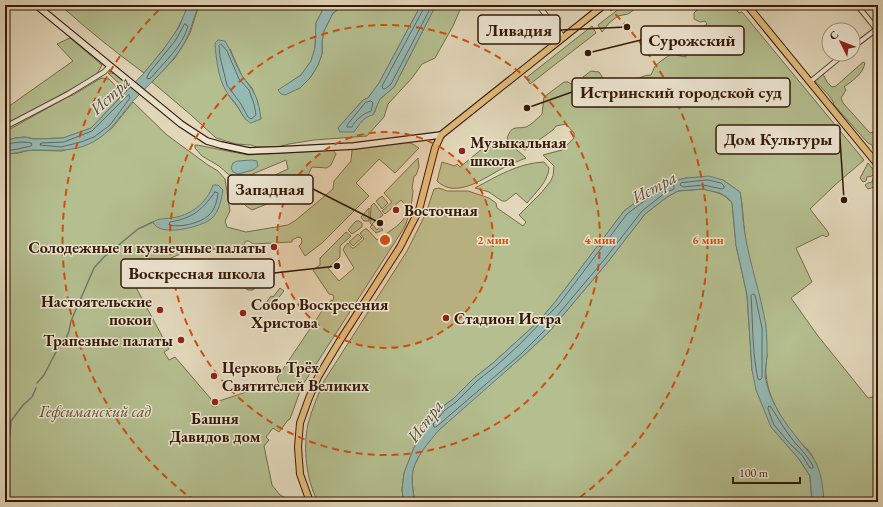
<svg xmlns="http://www.w3.org/2000/svg" width="883" height="507" font-family="'EB Garamond',serif">
<style>
.green{fill:#b4be8f;stroke:#756b4a;fill-rule:evenodd}
.water{fill:#95b9b3;stroke:#6f796e}
.lines{fill:none;stroke-linecap:round;stroke-linejoin:round}
.shore{stroke:#66685c;stroke-width:1}
.stream{stroke:#6f796e;stroke-width:1.5}
.minor-casing{stroke:#614833;stroke-width:6}
.secondary-casing{stroke:#361806;stroke-width:8}
.primary-casing{stroke:#361806;stroke-width:8}
.minor{stroke:#ece5d2;stroke-width:4}
.secondary{stroke:#ece5d2;stroke-width:5.5}
.primary{stroke:#e1bc7d;stroke-width:6}
.ring{fill:none;stroke:#cd4f0b;stroke-width:2;stroke-dasharray:7 5}
.poi-dot{fill:#8f2418;stroke:#ece5d2;stroke-width:1.5}
.labels{text-anchor:middle;stroke-width:3;stroke-linejoin:round;paint-order:stroke}
.poi-label{font-size:16px;font-weight:bold;fill:#361806;stroke:#ece5d2;text-anchor:start}
.park-label{font-size:16px;font-style:italic;fill:#5c4a2f;stroke:#ece5d2}
.water-label{font-size:17px;font-style:italic;fill:#52483a;stroke:#ece5d2}
.centre{fill:#cd4f0b;stroke:#ece5d2;stroke-width:2}
.ring-label{font-size:12px;text-anchor:middle;font-weight:bold;fill:#cd4f0b;stroke:#ece5d2;stroke-width:3;stroke-linejoin:round;paint-order:stroke}
.leader{fill:none;stroke:#361806;stroke-width:1.5}
.callout-dot{fill:#361806;stroke:#ece5d2;stroke-width:1.5}
.callout{fill:#ece5d2;stroke:#361806;stroke-width:1.5}
.callout-label{font-size:17px;text-anchor:middle;font-weight:bold;fill:#361806}
</style>
<rect width="100%" height="100%" fill="#e2d7ba"/>
<filter id="stains"><feTurbulence type="fractalNoise" baseFrequency=".005" numOctaves="4"/><feColorMatrix values="0 0 0 0 .2 0 0 0 0 .09 0 0 0 0 .02 0 0 0 .5 -.17"/></filter>
<radialGradient id="worn" r=".72"><stop offset=".6" stop-color="#630" stop-opacity="0"/><stop offset="1" stop-color="#630" stop-opacity=".3"/></radialGradient>
<path class="green" d="M60 5H188L185 14 172 39 144 73C115 52 87 29 60 5Z
M199 5H245L246 10V5H325L316 23 315 48 311 61 301 75 279 90 310 78 318 65 322 54V42L324 31 333 13 345 5H421L379 83 368 98 363 100 338 128H357C360 120 368 116 375 112L377 103 380 99 394 87 436 5H462L453 26 435 58 422 64 412 78 388 104 384 117 367 136 314 140 289 144 278 147H257L251 145 236 144 216 138 191 115 152 82 174 59 184 44 190 33ZM230 49 242 76 252 88 258 103 259 110 261 119 246 120 237 106 229 96Z
M624 5H641L628 14 618 16 609 23 602 32 598 25Z
M694 5H733L739 13 742 12 864 160 835 185 810 209 828 232 829 235 826 237 823 235 796 248 812 282 791 298 818 336 868 398 873 397 878 392V502H824C822 485 820 469 811 454 808 449 803 445 799 441 779 417 761 388 767 356 759 316 751 275 745 235 743 220 743 206 740 192L723 180 686 178 659 185 624 211 556 301 538 322 493 363 474 378 453 399 442 407 431 421 421 434 413 450 404 473 402 490 404 502H318C306 480 303 448 308 424 312 409 318 395 324 381L407 251 426 213 434 189 439 188 447 191H468L489 198 496 203 497 208 523 226 526 222 519 215 541 193 550 182 553 176 554 166 543 155 562 150 574 138V133L566 124 556 126 553 130 525 150 515 145 507 139C511 125 515 129 526 127 531 125 538 118 542 114L544 97 564 82H568L582 91 583 77 591 71 599 72 607 84 611 86 613 94 617 96 626 94C633 84 637 75 651 75L655 66 661 61 671 54 686 57 683 49 686 46 691 48 697 40 695 34 707 24 705 21 700 22 694 19V13L697 10Z
M592 26 596 33 530 84 526 78Z
M70 38 102 65 97 74 91 78 5 126V109L73 61 57 44Z
M863 62 865 63C863 74 852 81 844 87L846 90 841 98 843 103 870 133 876 131 878 126V154L873 149 872 145 868 143 834 105C833 97 821 88 815 81L817 77 823 74 827 82 832 87 836 86Z
M108 73H114L131 88 127 91Z
M101 78 109 79 123 94 99 120 91 128 84 131 63 138 34 139 25 137 15 138 5 141V132L67 97 73 95Z
M133 102 167 135 208 165 218 171 225 179 230 211 225 221 227 227 246 232 288 225 296 220 333 189 334 181 351 161 352 150C366 147 398 140 410 143 413 144 416 146 419 148L395 173 379 159 356 183 369 196 322 243 305 256 299 246 301 244 302 241 301 238 298 237 292 240V242L253 244 249 241H246L244 244 245 246 187 252 186 250 183 249 180 250V254L134 275 128 273 125 275V278L127 280H132L169 349 164 352 169 360 175 357 211 399 212 406 216 407 218 405 219 401 271 384 276 387 279 384 277 378 328 302 329 303H331L330 301 333 300 334 297 333 295 329 294 313 270 320 265V258L346 232 351 236 340 246V257L328 268 339 281 354 268 343 250 345 246 348 243 352 248H354L364 239 360 233 365 229H367L377 240C389 231 407 223 409 206L407 207 401 200 385 214 382 211 392 202 384 193 418 158 419 167 416 175 414 176 412 189 413 190C412 204 410 215 404 228L302 386 290 419 288 420 279 432 273 428 266 437 269 440 264 446 272 485 279 494 291 502H5V154L18 153 30 150 62 151 96 140 112 128Z
M508 142 526 158C519 161 510 164 503 168 486 177 456 200 437 181L442 162 455 166 457 164 460 167 482 149 486 151 496 143Z
M195 145H197L248 155 333 150 336 154 331 165 327 168 312 167 309 173 306 184 282 198 252 210C237 201 247 202 245 189L288 169 286 160 236 181 219 166 202 156 195 148Z
M544 162 549 168C548 182 535 193 527 203L516 193 506 201H502L489 192 475 188C497 176 519 163 544 162Z
M868 163 875 172 872 176 867 177 866 181 863 182 860 178Z
M877 175 878 186 868 189 865 185 868 183 872 182 873 178Z
M703 189C715 192 724 193 732 203L736 245 747 295 752 370 771 427 799 459 810 476 812 502H415C413 492 411 480 413 470 417 455 429 442 438 430L523 356 548 333 607 263 645 214 667 197 678 191Z
M382 196 388 203 382 209 376 201Z
M374 203 383 215 372 224 377 230 380 227 383 230 376 233 370 227 372 225 370 223 371 206Z
M369 208V221H364L361 217Z
M356 221H359L362 223V227L352 234 348 230Z
M358 234 362 238 353 246 349 242Z
M256 277 260 282 253 290H248L242 286 243 283Z
M280 288 284 291 270 308 265 304 271 296 273 297Z"/>
<path class="water" d="M188 5H199C193 18 191 32 183 45 171 65 153 80 137 97 118 116 111 136 84 146 67 152 50 150 32 150 23 151 14 154 5 154V141L15 138 25 137 34 139 63 138 91 128 144 73 163 50 179 27Z
M325 5H345L333 13 324 31 322 42V54L318 65 310 78 300 88 285 95 281 94 278 90 301 75 311 61 315 48 316 23Z
M421 5H436L394 87 380 99 373 115C363 117 360 124 354 132H340L338 128 363 100 368 98 379 83Z
M218 40 225 41C232 52 235 66 243 77 249 86 256 93 258 104 260 109 260 113 261 119L251 123C244 120 242 113 238 107 234 100 228 96 225 89 218 77 216 57 215 43Z
M252 160 257 161 258 166 253 170 238 174 233 172 231 168 233 163 237 161Z
M709 176 723 180 740 192C743 206 742 220 745 234 750 265 761 295 766 326 767 336 767 347 767 357 766 365 764 373 766 381 771 403 784 422 798 439 804 448 812 454 816 463 822 475 823 489 824 502H812L810 476 799 459 771 427 756 390 752 370 747 295 736 245 732 203 728 198 720 193 703 189 678 191 667 197 645 214 607 263 548 333 523 356 439 430C429 442 417 455 413 470 411 480 413 492 415 502H404L402 490 404 473 413 450 421 434 431 421 442 407 453 399 474 378 493 363 538 322 556 301 624 211 659 185 686 178Z
M213 185H218L223 190C221 200 220 211 211 219 201 227 159 238 153 222 159 218 164 219 171 218 190 216 207 203 213 185Z"/>
<g class="lines">
<path class="shore" d="M424 5V8L382 86 383 89H385L391 84 432 5
M185 24 188 26C183 46 164 62 151 78L147 79V77L149 73 175 41Z
M221 44 227 51 239 79 249 90 254 104 256 115 251 119 248 117 241 104 227 85 220 57 219 46Z
M129 95 130 98 110 125 94 137 81 142 61 147 40 145 41 143 64 142 92 131 126 97Z
M371 101 373 103 371 111C363 114 356 119 352 127H347V125L365 103Z
M5 144C14 143 21 141 31 143L32 144 31 146 18 149 5 151
M708 180 721 183 724 186V188L722 189 703 185 683 187 680 185 681 183Z
M672 185 674 186V189L665 193 642 211 604 260 545 330 521 354 436 427H434L433 424 445 410 456 402 477 381 496 366 519 345 559 304 627 214 660 189Z
M215 192 218 193C217 201 215 210 208 216 200 223 180 228 169 225L170 222C193 218 202 210 215 192Z
M753 294 755 295 762 328V378L760 380 758 379C752 352 753 323 751 296Z
M769 406 771 407C779 420 786 432 796 444 803 451 808 457 813 466V468H810L802 455 791 445 774 425 768 409Z"/>
<path class="stream" d="M37 383 44 375 59 346 65 341 69 331 71 321 94 268 104 257 138 229 153 222
M5 448 9 443 11 421 23 405 32 397 36 388"/>
<g class="minor-casing">
<path id="minor" d="M538 5 564 38
M857 5 878 31
M853 47 878 28
M810 82 844 54
M5 127 68 94 104 72 110 66"/>
</g>
<g class="secondary-casing">
<path id="secondary" d="M36 5 181 124 207 141 221 145 249 151 277 150 354 146 441 135"/>
</g>
<g class="primary-casing">
<path id="primary" d="M747 5 878 165
M310 502 300 474 298 447 300 423 309 398 318 377 339 342 400 247 419 210 435 148 441 135 604 5"/>
</g>
<use href="#minor" class="minor"/>
<use href="#secondary" class="secondary"/>
<use href="#primary" class="primary"/>
</g>
<circle cx="385" cy="240" r="108" fill="#cd4f0b" fill-opacity=".12"/>
<g class="ring">
<circle cx="385" cy="240" r="108"/>
<circle cx="385" cy="240" r="215"/>
<path d="M195 501A323 323 0 0 1 163 6M607 6A323 323 0 0 1 575 501"/>
</g>
<g class="poi-dot">
<circle cx="462" cy="151" r="4"/>
<circle cx="396" cy="210" r="4"/>
<circle cx="274" cy="247" r="4"/>
<circle cx="160" cy="310" r="4"/>
<circle cx="243" cy="313" r="4"/>
<circle cx="446" cy="318" r="4"/>
<circle cx="181" cy="340" r="4"/>
<circle cx="214" cy="376" r="4"/>
<circle cx="215" cy="402" r="4"/>
</g>
<g class="labels">
<g class="poi-label">
<text x="470" y="148">Музыкальная<tspan x="470" dy="18">школа</tspan></text>
<text x="404" y="216">Восточная</text>
<text x="266" y="253" text-anchor="end">Солодежные и кузнечные палаты</text>
<text x="152" y="307" text-anchor="end">Настоятельские<tspan x="152" dy="18">покои</tspan></text>
<text x="251" y="310">Собор Воскресения<tspan x="251" dy="18">Христова</tspan></text>
<text x="454" y="324">Стадион Истра</text>
<text x="173" y="346" text-anchor="end">Трапезные палаты</text>
<text x="222" y="373">Церковь Трёх<tspan x="222" dy="18">Святителей Великих</tspan></text>
<text x="215" y="424" text-anchor="middle">Башня<tspan x="215" dy="18">Давидов дом</tspan></text>
</g>
<g class="park-label">
<text x="95" y="417">Гефсиманский сад</text>
</g>
<g class="water-label">
<text transform="translate(110 95) rotate(-43)" y="6">Истра</text>
<text transform="translate(654 187) rotate(-28)" y="6">Истра</text>
<text transform="translate(425 421) rotate(-53)" y="6">Истра</text>
</g>
</g>
<circle cx="385" cy="240" r="6" class="centre"/>
<g class="ring-label">
<text x="493" y="244">2 мин</text>
<text x="600" y="244">4 мин</text>
<text x="708" y="244">6 мин</text>
</g>
<path class="leader" d="M627 27L560 30M588 53L641 40M527 108L572 92M844 200L840 139M380 223L313 189M337 266L274 273"/>
<g class="callout-dot">
<circle cx="627" cy="27" r="4"/>
<circle cx="588" cy="53" r="4"/>
<circle cx="527" cy="108" r="4"/>
<circle cx="844" cy="200" r="4"/>
<circle cx="380" cy="223" r="4"/>
<circle cx="337" cy="266" r="4"/>
</g>
<g class="callout">
<rect x="478" y="15" width="82" height="29" rx="4"/>
<rect x="641" y="26" width="103" height="29" rx="4"/>
<rect x="572" y="78" width="218" height="29" rx="4"/>
<rect x="716" y="125" width="124" height="29" rx="4"/>
<rect x="228" y="175" width="85" height="29" rx="4"/>
<rect x="121" y="259" width="153" height="29" rx="4"/>
</g>
<g class="callout-label">
<text x="519" y="36">Ливадия</text>
<text x="692" y="46">Сурожский</text>
<text x="681" y="98">Истринский городской суд</text>
<text x="778" y="145">Дом Культуры</text>
<text x="270" y="195">Западная</text>
<text x="197" y="279">Воскресная школа</text>
</g>
<rect width="883" height="507" fill="none" stroke="#e2d7ba" stroke-width="20"/>
<rect x="6" y="6" width="871" height="495" fill="none" stroke="#361806" stroke-width="2"/>
<rect x="10" y="10" width="863" height="487" fill="none" stroke="#361806"/>
<g transform="translate(841 42) rotate(313)"><circle r="19" fill="#ece5d2" stroke="#a39380"/>
<path d="M0-3L7 15L0 10L-7 15Z" fill="#8f2418"/>
<text y="-6" font-size="11" font-weight="bold" text-anchor="middle" fill="#361806">С</text>
</g>
<path d="M733 477v6h67v-6" fill="none" stroke="#361806" stroke-width="2"/>
<text x="739" y="477" font-size="12" fill="#361806" stroke="#ece5d2" stroke-width="3" paint-order="stroke">100 m</text>
<rect width="100%" height="100%" filter="url(#stains)"/>
<rect width="100%" height="100%" fill="url(#worn)"/>
</svg>
